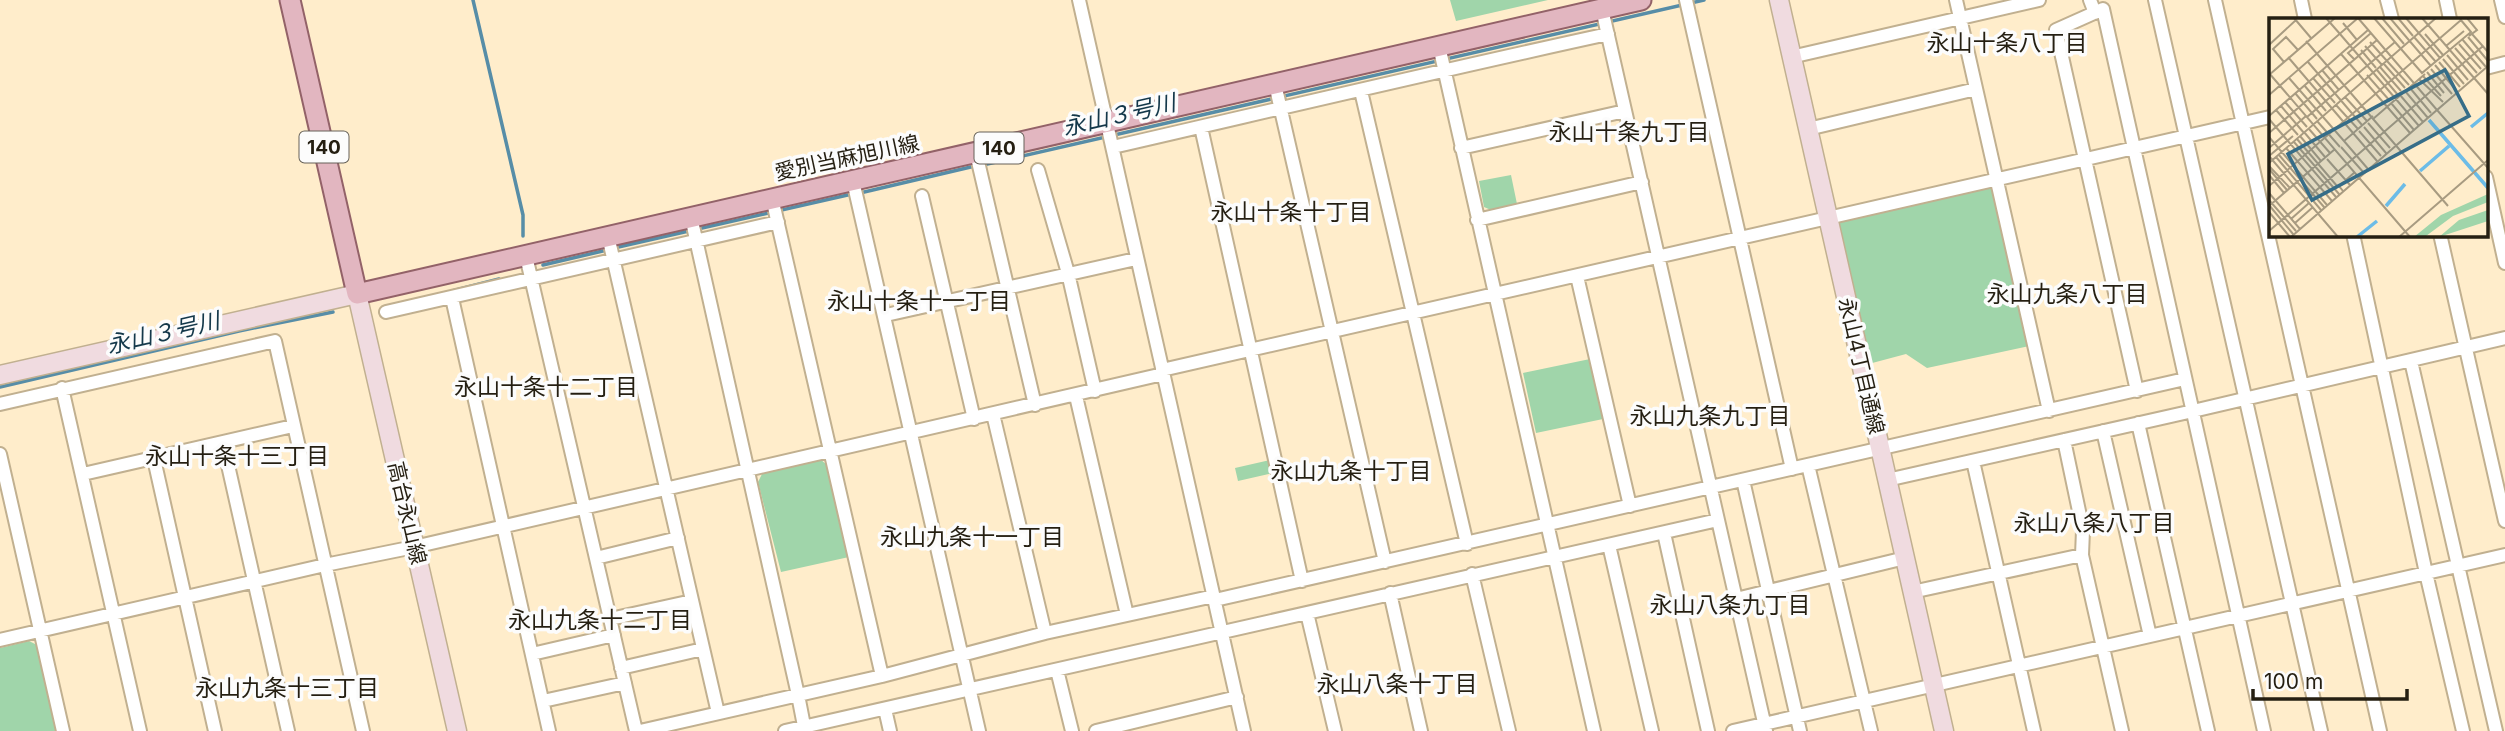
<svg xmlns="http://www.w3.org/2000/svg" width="2505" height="731" font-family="Inter,'Noto Sans JP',sans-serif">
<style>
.green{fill:#a0d5aa}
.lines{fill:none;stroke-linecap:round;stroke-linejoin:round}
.stream{stroke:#578da7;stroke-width:3.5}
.street-casing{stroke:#c1b090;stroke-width:16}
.secondary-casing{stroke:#c1b090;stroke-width:21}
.primary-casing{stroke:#936268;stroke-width:23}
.street{stroke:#fff;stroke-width:12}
.secondary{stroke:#f0dbe0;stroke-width:18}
.primary{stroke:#e2b6c0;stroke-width:19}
.labels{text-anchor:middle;stroke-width:7;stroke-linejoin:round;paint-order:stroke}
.shield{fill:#fcfcfc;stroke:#666158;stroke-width:2}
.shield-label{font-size:19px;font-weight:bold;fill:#251f12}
.street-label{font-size:21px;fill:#251f12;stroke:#fcfcfc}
.neighbourhood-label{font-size:23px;fill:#251f12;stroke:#fcfcfc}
.water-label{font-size:23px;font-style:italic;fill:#14384a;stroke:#fcfcfc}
.inset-river{fill:none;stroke:#6cbce7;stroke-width:3.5}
.inset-road{fill:none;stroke:#a89b81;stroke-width:2}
.view{fill:#366d88;fill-opacity:0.15;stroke:#366d88;stroke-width:3.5}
.inset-edge{fill:none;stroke:#251f12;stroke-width:3.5}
</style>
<rect width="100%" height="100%" fill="#ffedcb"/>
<path class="green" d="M1450 0H1548L1456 21Z
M1511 175 1517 204 1491 210 1484 207 1479 181Z
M1998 179 2034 345 1927 368 1906 354 1861 366 1827 218Z
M1590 359 1603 419 1536 433 1523 373Z
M820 459 827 465 849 557 781 572 758 482 763 472Z
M1270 460 1273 473 1238 481 1235 468Z
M29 641 37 645 56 731H0V648Z"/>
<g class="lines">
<path class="stream" d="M473 0 523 215V236
M983 165 1704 0
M860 193 975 166
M614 248 852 194
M543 265 607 250
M452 291 499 279
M0 387 239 331 333 312"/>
<g class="street-casing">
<path id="street" d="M1079 0 1244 731
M1686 0 1792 469
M1956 0 2049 411
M2090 0 2095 13
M2155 0 2321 731
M2215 0 2380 731
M2301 0 2305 19
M2387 0 2392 19
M2446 0 2450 19
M2501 0 2505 17
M1439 46 1594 731
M1791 57 2039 0
M2486 68 2505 63
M1275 84 1385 562
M1361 91 1467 544
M1201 127 1302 581
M1808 129 1976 89
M1113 147C1278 109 1442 70 1608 34
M1461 148 1625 111
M976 153 1035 405
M1038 170 1068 273 1095 391
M2486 177 2505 263
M853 181 979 731
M922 196 974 419
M772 198 882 676
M691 217 798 695 805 731
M1477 220 1642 182
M2353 234 2426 573 2463 731
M2440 234 2505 521
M608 236 718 713
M526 256 636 731
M1577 276 1630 506
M452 298 549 731
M386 312 778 222
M886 315 1136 259
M2411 361 2496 731
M1162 370 2270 117
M62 388 140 731
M2137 391 2056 30 2103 9 2264 731
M1076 396 1127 615
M0 404 275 341 363 731
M993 414 1045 633
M2138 423 2208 731
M2103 431 2150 636
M2064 440 2083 530 2082 555 2122 731
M223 443 288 731
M0 454 63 731
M154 459 215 731
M1973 461 2034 731
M1808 465 1871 731
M83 474 293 426
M1743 480 1800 731
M1887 480 2193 411 2505 338
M1718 520 1766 731
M1664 533 1708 731
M1609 545 1652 731
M596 558 678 538
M1472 574 1509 731
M1912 592 2082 555
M1390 593 1421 731
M1736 599 1905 558
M1215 600 2185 379
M1307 613 1335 731
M610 619 692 601
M0 640 325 565 414 547 1163 374
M532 654 614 635
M621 668 703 649
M1057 670 1072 731
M543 701 625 683
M885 709 890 731
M640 731 882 676 1045 633 1214 596
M785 731 1718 520 1602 9
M1096 731 1237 697
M1733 731 2505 555"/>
</g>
<g class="secondary-casing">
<path id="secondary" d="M1779 0 1944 731
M0 375 357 294 457 731"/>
</g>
<g class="primary-casing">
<path id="primary" d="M290 0 357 294 1641 0"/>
</g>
<use href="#street" class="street"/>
<use href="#secondary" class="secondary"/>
<use href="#primary" class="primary"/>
</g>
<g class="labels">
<g class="shield">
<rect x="299.5" y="131.5" width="49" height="31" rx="5"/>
<rect x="974.5" y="132.5" width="49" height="31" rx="5"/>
</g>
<g class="shield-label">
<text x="324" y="154">140</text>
<text x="999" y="155">140</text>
</g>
<g class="street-label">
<text transform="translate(847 158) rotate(-12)" y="7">愛別当麻旭川線</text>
<text transform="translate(1861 366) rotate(77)" y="7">永山4丁目通線</text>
<text transform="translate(407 513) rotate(77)" y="7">高台永山線</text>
</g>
<g class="neighbourhood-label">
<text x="2007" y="51">永山十条八丁目</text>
<text x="1629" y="140">永山十条九丁目</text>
<text x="1291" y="220">永山十条十丁目</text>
<text x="2067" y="302">永山九条八丁目</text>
<text x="919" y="309">永山十条十一丁目</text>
<text x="546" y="395">永山十条十二丁目</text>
<text x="1710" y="424">永山九条九丁目</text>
<text x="237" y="464">永山十条十三丁目</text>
<text x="1351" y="479">永山九条十丁目</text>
<text x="2094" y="531">永山八条八丁目</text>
<text x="972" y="545">永山九条十一丁目</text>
<text x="1730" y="613">永山八条九丁目</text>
<text x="600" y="628">永山九条十二丁目</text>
<text x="1397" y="692">永山八条十丁目</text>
<text x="287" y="696">永山九条十三丁目</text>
</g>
<g class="water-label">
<text transform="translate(1119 115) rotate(-13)" y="8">永山３号川</text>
<text transform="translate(163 333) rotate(-13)" y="8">永山３号川</text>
</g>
</g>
<g transform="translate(2269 18)">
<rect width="219" height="219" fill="#ffedcb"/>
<path d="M219 176V184L184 198 157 218 145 219 172 197ZM219 192V203L170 219 190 202Z" fill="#a0d5aa"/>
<path class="inset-river" d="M160 102 219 170M202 109 219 95M151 153 180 128M117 188 136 166M88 219 108 203"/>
<path class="inset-road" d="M25 0 42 20M57 0 71 16M89 0 168 92 219 48M105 0 153 55 202 14 191 1M113 0 135 26M121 0 162 48M129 0 144 18M137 0 171 40M153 0 219 76M198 0 208 12 200 18M74 5 88 22M71 16 150 108M156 16 174 37M203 16 219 34M145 19 167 44M199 19 219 43M193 21 217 49M37 23 179 188M101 24 118 43M190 26 212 51M0 27 27 2M96 28 113 47M177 28 195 13M186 30 208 55M92 32 107 50M72 36 141 115M178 37 199 62M19 39 108 143M85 41 79 35 102 15M174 41 195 66M118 43 140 67M15 44 4 31 17 19 29 32M39 44 93 107M170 44 191 69M115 46 136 70M166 47 187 72M58 48 99 12M111 49 132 73M162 51 183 76M53 52 70 72M108 52 129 77M158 54 175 75M0 55 141 219M0 57 66 0M98 57 121 83M154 58 172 78M20 60 75 123M44 60 66 85M150 61 174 84M35 67 57 93M141 70 162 95M136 73 159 100M26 75 48 101M0 77 89 0M131 77 154 104M76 79 98 103M16 84 38 109M122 85 145 112M67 87 89 111M12 88 35 115M7 92 29 117M0 98 58 48M38 99 126 24M0 101 67 179M104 101 156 56M48 103 71 129M99 105 121 130M95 109 117 135M40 111 61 135M90 113 112 138M35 114 56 139M115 114 214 28M0 115 108 22M31 118 52 143M0 119 58 187M28 121 68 168M25 124 70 176M72 129 95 155M0 130 37 98M17 130 63 183M10 137 55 189M0 138 69 219M0 138 24 118M7 139 52 192M58 141 81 167M0 145 167 0M0 148 21 170M0 151 18 172M99 151 75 123 104 98M0 157 15 175M0 168 192 2M74 173 70 168 86 154M0 175 31 211M0 182 27 213M0 187 24 216M0 188 66 131M0 194 21 219M22 201 40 185M26 205 44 189M0 213 115 114M22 219 168 92 219 150M130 219 219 142"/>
<path class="view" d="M176 52 200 98 43 182 19 136Z"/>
<rect width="219" height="219" class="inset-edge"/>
</g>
<path d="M2253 689v10h154v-10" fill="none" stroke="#251f12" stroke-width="3.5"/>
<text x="2264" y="689" font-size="21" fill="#251f12" stroke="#fcfcfc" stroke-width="5" paint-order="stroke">100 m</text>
</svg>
